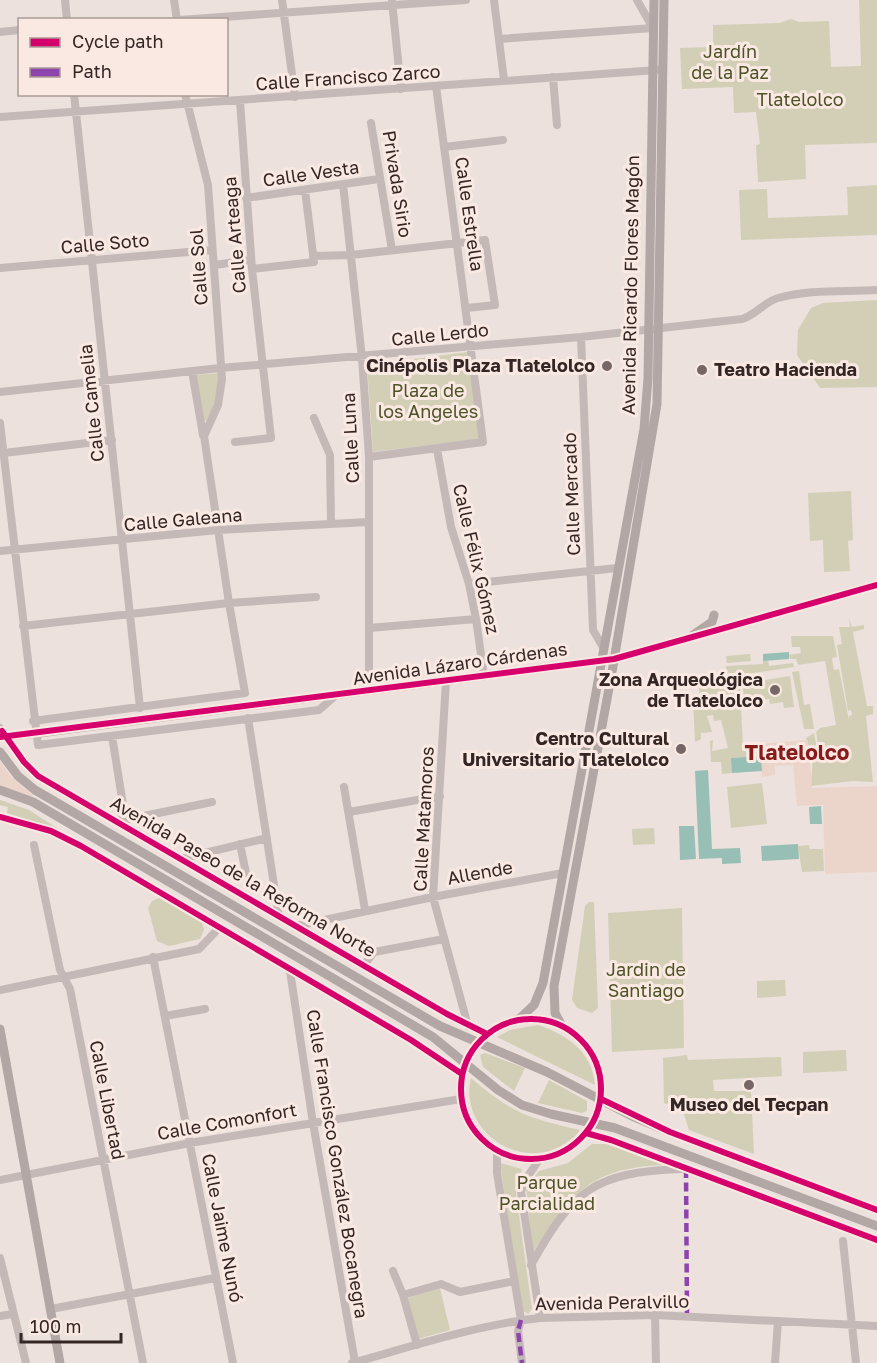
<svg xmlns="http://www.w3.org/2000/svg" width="877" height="1363" font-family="'Golos Text',sans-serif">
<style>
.green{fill:#d2cfb6}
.plaza{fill:#ebd5ca}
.water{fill:#98bfb5}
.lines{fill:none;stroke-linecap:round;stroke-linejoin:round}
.major-tunnel{stroke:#c7bcb7;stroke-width:9;stroke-dasharray:9 4.5;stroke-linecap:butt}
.minor{stroke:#c4b9b6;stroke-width:8}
.major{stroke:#b3a7a5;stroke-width:9}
.quiet{stroke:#8e44ad;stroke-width:4.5;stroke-dasharray:9 4.5;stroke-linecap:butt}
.cycleway-casing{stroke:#fae9e2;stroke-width:10}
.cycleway{stroke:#d6006c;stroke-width:6}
.poi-dot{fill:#746765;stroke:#fae9e2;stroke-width:2}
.labels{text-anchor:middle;stroke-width:6;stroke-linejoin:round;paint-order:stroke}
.park-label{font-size:18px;fill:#4e5327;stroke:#fae9e2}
.street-label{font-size:18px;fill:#342625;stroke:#fae9e2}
.poi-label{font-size:18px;font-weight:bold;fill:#342625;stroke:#fae9e2;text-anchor:end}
.quarter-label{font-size:21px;font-weight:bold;fill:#871a1a;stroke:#fae9e2}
</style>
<rect width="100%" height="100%" fill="#ece1dc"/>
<path class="green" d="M859 0H877V143L805 145 806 179 758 182 756 145 760 144 756 112 734 113 733 87 682 89 680 48 713 47V25L779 23 791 19 799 22 829 21 831 67 861 66Z
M877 185V235L741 240 739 190 767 189 768 218 848 215 847 187Z
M877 300V387L820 388 797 355 798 330 811 308 823 303Z
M468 352 480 439 373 452 367 365Z
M220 373C219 390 219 412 203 423L195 375Z
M851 491 853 540 848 541 850 571 824 572 823 540 810 541 808 493Z
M849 618 852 627 864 625V629L853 632 867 706H873V714L866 716 873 782 853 781 811 786 813 756H809L806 738 814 733 817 749H819L816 732 820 728 836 725 825 661 798 665 796 659H790L789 655 801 653 800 647H792L791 636H833L837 657 832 658 834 670 839 669 849 720V716L852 715 851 710 848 711 837 645 842 644 839 627H850Z
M750 654 751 661 727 663 726 656Z
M768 660 769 666 793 663 794 667 726 677V666L763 664V661Z
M799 671 804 705 810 704 814 729H804L792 672Z
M790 676 794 707 784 708 783 702 770 704 769 699 744 701 743 686H727Z
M722 677 724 690 740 689 743 746H760L761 756 732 758V773L722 774 721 762H711L710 741 713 740 712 751 728 748 721 720 714 721 713 715 707 716 712 732 701 733V739L695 742 693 699 700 698 699 688 708 687V682H713V678Z
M762 783 767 824 731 828 727 787Z
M0 800 29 810 60 830 7 813 8 807 0 805Z
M654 828 655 844 633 845 632 829Z
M809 845 810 849H823L824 871 802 872 798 846Z
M159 898 202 923 204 930 200 939 169 946 157 941 148 908 152 901Z
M589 902H594L598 1008 592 1013 577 1008 572 1000 585 906Z
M682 908 684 1048 612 1052 608 913Z
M785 980 786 996 757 998V981Z
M538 1025C568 1035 592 1052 595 1085L497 1037 510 1030Z
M846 1050 847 1071 803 1073V1052Z
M485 1053 525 1068 514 1091 483 1067 480 1055Z
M687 1055 688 1060 781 1057 782 1076 713 1080 714 1091H751L754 1154 689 1130 682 1108 664 1103 663 1058Z
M471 1078C512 1113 527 1118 580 1130 577 1135 572 1139 567 1142 522 1175 458 1130 471 1078Z
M549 1080 587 1101V1111L582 1113 538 1103Z
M592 1144H606L663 1165C589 1168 572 1194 533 1252L526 1188 539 1171 568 1163Z
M500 1163 522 1169 516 1194 532 1309 528 1314 522 1310Z
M440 1288 450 1330 418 1339 408 1298Z"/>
<path class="plaza" d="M808 740 812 788 877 786V872L825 874 823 805 797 806 793 765 775 766V775L762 777 760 744Z
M0 761 12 778 33 795 32 797 0 786Z"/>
<path class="water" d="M789 652V659L763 661V654Z
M761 756 762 771 732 773 731 758Z
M708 770 712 849 740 848 741 863 722 864V858L699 859 695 771Z
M821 806 822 824H810L809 807Z
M679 826H694L696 859 680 860Z
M798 844 799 859 762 861 761 846Z"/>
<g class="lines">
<path class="major-tunnel" d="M0 737 39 733"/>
<path class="minor" d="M65 0 67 20
M174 0 177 20
M282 0 295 97
M494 0 504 80
M392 1 401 89
M179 20 466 0
M0 32 20 30
M499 39 653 28 637 0
M553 77 557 125
M74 94 140 708
M0 117 657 70
M371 123 392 250
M444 147 503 140
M343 184 362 358 369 457V691
M246 198 379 179
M313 256 351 255 485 240 495 305 467 308
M214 265 251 260
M0 268 212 250
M252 269 314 262 305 190
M581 337 593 630 603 647
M192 371 203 435
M0 392 220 368 581 337 742 319C756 315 764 302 778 298 809 289 845 292 877 290
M314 418 330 455 331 524
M0 423 38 745 319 710 335 696
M235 442 271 438 252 269 240 101
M437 449 451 527 469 584 476 619 484 676
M4 453 112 440
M369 457 483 442 436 86
M0 551 218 530 369 522
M469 584 617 568
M23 626 229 603 316 597
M369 628 476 619
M446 681 433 897 468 1026
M248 718 279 917
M33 721 245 693 229 603 204 436 218 405 222 379 208 185 185 94
M0 728 24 762 38 776 447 1014 487 1034
M112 736 124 811 121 823
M344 787 365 910
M349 812 440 796
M0 817 51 831 81 846 411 1040 462 1074
M124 820 212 802
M240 844 246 873
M34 845 60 970 70 989 143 1363
M180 859 267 838
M296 926 433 897 563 873
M153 957 233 1363
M364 965 374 952 444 939
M290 971 313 1123 355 1362
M0 990 199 949 219 928
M165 1016 205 1009
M586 1133 611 1140 877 1240
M497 1152V1173L521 1320 518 1331 522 1363
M539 1160 523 1183 521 1192 540 1318
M0 1180 190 1143 461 1099
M843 1241 856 1363
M0 1258 26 1363
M531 1265C573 1190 594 1172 682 1169
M393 1271 403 1295 417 1345
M403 1295 441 1284 460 1292 514 1281
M51 1309 215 1278
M655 1315 656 1363
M0 1316 12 1314
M352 1363C410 1347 481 1324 540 1318L655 1315 877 1326
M775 1363 778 1321"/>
<path class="major" d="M693 635 712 622 714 615
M39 733 614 659 877 585
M0 752 18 776 35 790 440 1026 547 1072 632 1116 670 1132 877 1210
M0 790 33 802 433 1037 498 1090 522 1105 551 1114 615 1128 877 1226
M461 1089a70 70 0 1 1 140 0a70 70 0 1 1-140 0Z
M518 1020 534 1005 543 983 644 429 648 378 654 0
M562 1026 555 1013 554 986 612 672 657 404 664 0
M0 1029 60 1363"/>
<path class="quiet" d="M686 1169 687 1317
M521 1320 518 1331 522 1363"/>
<g class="cycleway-casing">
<path id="cycleway" d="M2 731 24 762 38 776 447 1014 487 1034
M0 737 614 659 877 585
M0 817 51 831 81 846 411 1040 462 1074
M461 1089a70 70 0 1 1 140 0a70 70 0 1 1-140 0Z
M601 1099 670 1132 877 1210
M586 1133 611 1140 877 1240"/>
</g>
<use href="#cycleway" class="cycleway"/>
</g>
<g class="poi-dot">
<circle cx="607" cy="366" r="6"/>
<circle cx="702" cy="370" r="6"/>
<circle cx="775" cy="690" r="6"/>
<circle cx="681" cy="749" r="6"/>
<circle cx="749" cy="1085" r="6"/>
</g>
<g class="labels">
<g class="park-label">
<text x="730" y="58">Jardín<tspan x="730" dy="21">de la Paz</tspan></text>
<text x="800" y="106">Tlatelolco</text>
<text x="428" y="397">Plaza de<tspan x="428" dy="21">los Angeles</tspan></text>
<text x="646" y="976">Jardin de<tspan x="646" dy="21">Santiago</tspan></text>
<text x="547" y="1189">Parque<tspan x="547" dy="21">Parcialidad</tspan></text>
</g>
<g class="street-label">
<text transform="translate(348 78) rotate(-4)" y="6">Calle Francisco Zarco</text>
<text transform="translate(311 174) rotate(-8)" y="6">Calle Vesta</text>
<text transform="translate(397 184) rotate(81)" y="6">Privada Sirio</text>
<text transform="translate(469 214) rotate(82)" y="6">Calle Estrella</text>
<text transform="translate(235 235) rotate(-95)" y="6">Calle Arteaga</text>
<text transform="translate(105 244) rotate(-5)" y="6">Calle Soto</text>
<text transform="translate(199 267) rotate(-94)" y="6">Calle Sol</text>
<text transform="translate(631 285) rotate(-89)" y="6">Avenida Ricardo Flores Magón</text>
<text transform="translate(440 335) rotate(-6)" y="6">Calle Lerdo</text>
<text transform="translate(92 403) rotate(-96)" y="6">Calle Camelia</text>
<text transform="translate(351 438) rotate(-93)" y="6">Calle Luna</text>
<text transform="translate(572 494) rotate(-92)" y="6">Calle Mercado</text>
<text transform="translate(183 520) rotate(-5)" y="6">Calle Galeana</text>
<text transform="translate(476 559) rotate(77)" y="6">Calle Félix Gómez</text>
<text transform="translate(460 664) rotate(-8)" y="6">Avenida Lázaro Cárdenas</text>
<text transform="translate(424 819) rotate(-87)" y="6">Calle Matamoros</text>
<text transform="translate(480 873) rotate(-10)" y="6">Allende</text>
<text transform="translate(243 877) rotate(30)" y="6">Avenida Paseo de la Reforma Norte</text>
<text transform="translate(107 1100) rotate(79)" y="6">Calle Libertad</text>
<text transform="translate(227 1122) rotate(-10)" y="6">Calle Comonfort</text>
<text transform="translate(337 1164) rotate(81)" y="6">Calle Francisco González Bocanegra</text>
<text transform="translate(222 1228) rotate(79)" y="6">Calle Jaime Nunó</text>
<text transform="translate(612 1303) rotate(-1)" y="6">Avenida Peralvillo</text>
</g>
<g class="poi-label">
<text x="595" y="372">Cinépolis Plaza Tlatelolco</text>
<text x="714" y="376" text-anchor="start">Teatro Hacienda</text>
<text x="763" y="686">Zona Arqueológica<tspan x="763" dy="21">de Tlatelolco</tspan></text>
<text x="669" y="745">Centro Cultural<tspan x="669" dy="21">Universitario Tlatelolco</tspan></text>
<text x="749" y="1111" text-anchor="middle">Museo del Tecpan</text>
</g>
<g class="quarter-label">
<text x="797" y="760">Tlatelolco</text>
</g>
</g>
<rect x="18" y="18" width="210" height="78" fill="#fae9e2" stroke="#ab9b96" stroke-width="1.5"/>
<rect x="30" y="38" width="30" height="9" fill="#d6006c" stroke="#ab9b96" stroke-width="1.5"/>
<text x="72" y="48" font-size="18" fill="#342625">Cycle path</text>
<rect x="30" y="68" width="30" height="9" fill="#8e44ad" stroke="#ab9b96" stroke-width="1.5"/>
<text x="72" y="78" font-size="18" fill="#342625">Path</text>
<path d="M21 1333v9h100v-9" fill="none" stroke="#342625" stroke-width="3"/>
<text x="30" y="1333" font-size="18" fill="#342625" stroke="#fae9e2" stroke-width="4.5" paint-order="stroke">100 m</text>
</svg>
